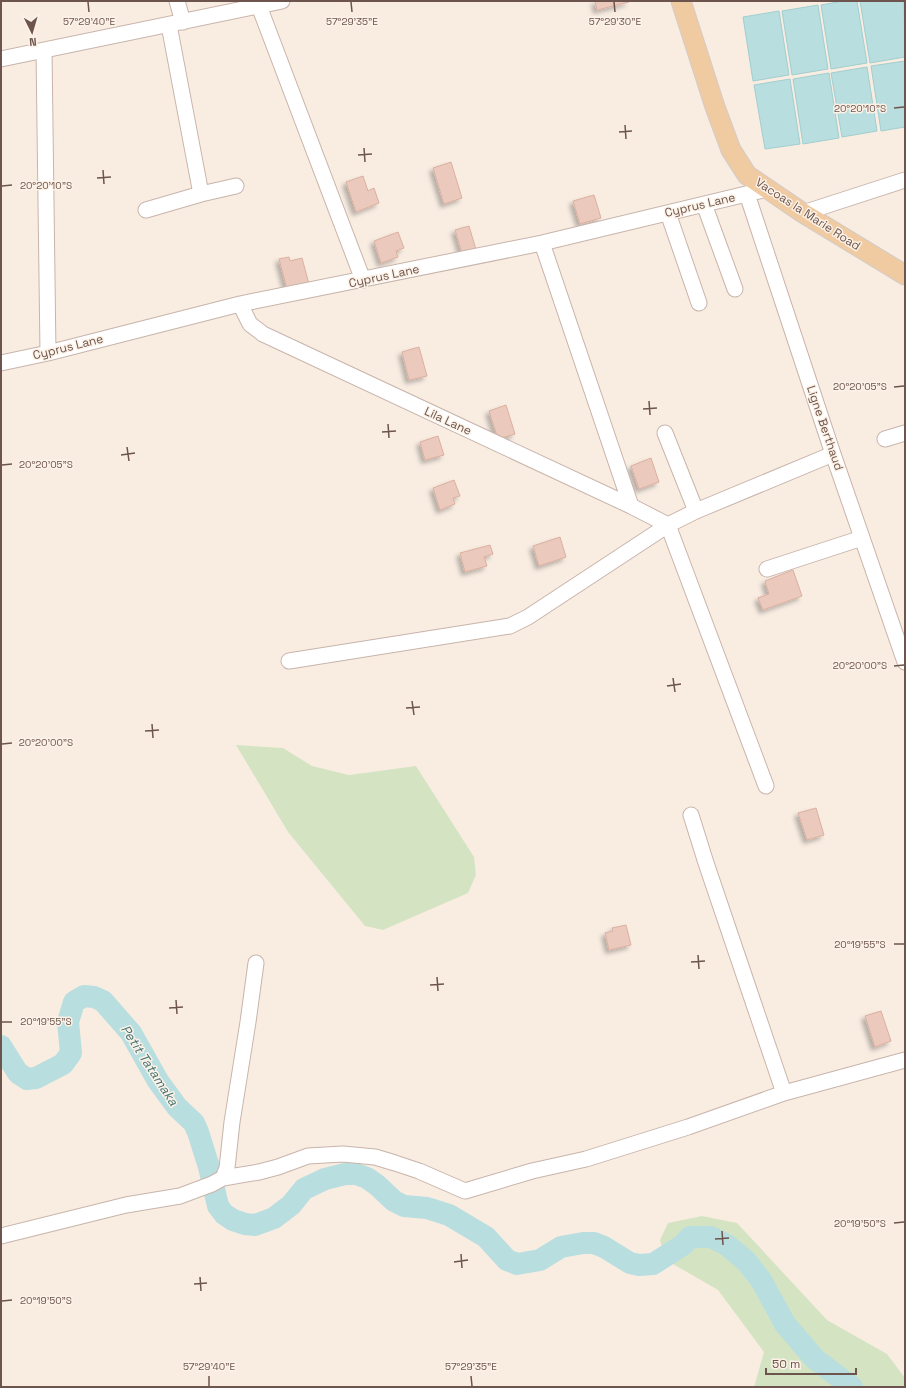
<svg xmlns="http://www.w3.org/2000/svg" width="906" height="1388" font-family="'Space Grotesk',sans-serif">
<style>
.green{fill:#d4e4c3}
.water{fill:#b9dedf;stroke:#a1ced0}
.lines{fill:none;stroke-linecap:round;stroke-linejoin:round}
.river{stroke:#b9dedf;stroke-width:22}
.building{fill:#ebcabd;stroke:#dbaf9f;filter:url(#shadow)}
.minor-casing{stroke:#c8b4ab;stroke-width:17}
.major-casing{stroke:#d3ccc9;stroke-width:21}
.minor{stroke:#fff;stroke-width:15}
.major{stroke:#f0caa1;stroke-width:19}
.ticks{fill:none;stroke:#6d544c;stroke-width:1.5}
.labels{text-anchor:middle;stroke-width:3;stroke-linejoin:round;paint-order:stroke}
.street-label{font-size:12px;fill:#6d544c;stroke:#fcf2e7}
.water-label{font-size:13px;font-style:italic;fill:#457577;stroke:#fcf2e7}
.ticks-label{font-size:10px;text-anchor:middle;fill:#6d544c;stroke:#fcf2e7;stroke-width:3;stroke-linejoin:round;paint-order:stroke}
</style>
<defs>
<filter id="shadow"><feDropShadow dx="-3.5" dy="3.5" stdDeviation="2" flood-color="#0004"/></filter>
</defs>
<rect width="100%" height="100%" fill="#f9ede2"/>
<path class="green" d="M236 745 283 748 312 766 349 775 416 766 474 857 476 875 468 893 383 930 365 926 288 832Z
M702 1216 737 1223 827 1320 887 1354 905 1378V1387H754L764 1352 718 1290 666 1260 660 1240 668 1223Z"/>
<path class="water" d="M843 1H857L867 63 831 69 821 5Z
M860 1H904L905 57 870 63Z
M818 5 828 69 792 75 782 11Z
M779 11 789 75 753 81 743 17Z
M905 61V127L881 131 871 66Z
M867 67 877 131 842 137 831 73Z
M829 73 839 138 803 144 793 79Z
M790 79 800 144 765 149 754 85Z"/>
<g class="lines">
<path class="river" d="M1 1046 18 1073 27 1079 36 1078 63 1064 71 1053 68 1022 74 1002 84 996 94 997 103 1001 131 1033 158 1081 177 1107 194 1123 198 1132 209 1167 218 1206 224 1214 233 1220 245 1224 255 1225 274 1218 291 1205 304 1189 325 1179 345 1174H356L367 1178 377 1185 394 1201 404 1206 427 1208 449 1215 486 1237 507 1260 517 1264 540 1260 561 1247 583 1243H594L604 1247 630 1263 639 1265 653 1264 683 1245 690 1237H711L727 1245 746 1261 761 1280 785 1324 815 1359 852 1387"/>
</g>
<path class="building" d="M595 1H629V2L597 10Z
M451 162 462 198 444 204 433 168Z
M363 176 368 191 374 188 379 203 356 212 346 182Z
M594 195 601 218 580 224 573 201Z
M469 226 477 253 463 257 455 230Z
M398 232 404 248 396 251 398 257 381 263 374 241Z
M289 257 290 261 302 258 309 284 287 289 279 259Z
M419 347 427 376 409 380 402 352Z
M506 405 515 434 498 439 489 411Z
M438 436 444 455 425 460 420 442Z
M651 458 659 482 639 489 631 466Z
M454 480 460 496 453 498 455 504 440 510 433 488Z
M560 537 566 557 539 566 533 546Z
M490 545 493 554 484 557 487 566 465 572 460 553Z
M793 570 802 596 763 610 758 598 769 594 765 581Z
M816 808 824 835 807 840 798 813Z
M626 925 631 945 609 950 605 933 613 931 612 928Z
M881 1011 891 1041 875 1047 865 1016Z"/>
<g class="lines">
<g class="minor-casing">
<path id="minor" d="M177 1 183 22
M259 6 363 280
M169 25 201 194
M44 51 48 353
M1 59 282 1
M747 194 833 454 905 662
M704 204 735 289
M146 210 201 194 236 186
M668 213 699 303
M803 213 905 180
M542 243 631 506
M240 304 250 324 263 334 631 506 668 525 766 786
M1 363 48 353 240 304 542 243 767 189
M665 433 696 511
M885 439 905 433
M767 569 862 538
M289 661 510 626 528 617 668 525 696 511 833 454
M691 815 706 863 784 1093
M223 1178 259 1172 278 1167 308 1156 343 1154 375 1157 395 1163 419 1171 465 1191 532 1171 586 1159 688 1127 784 1093 905 1060
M1 1236 126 1205 180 1196 212 1184 223 1178 227 1168 232 1122 248 1022 256 963"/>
</g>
<g class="major-casing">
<path id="major" d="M681 1 715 107 731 150 747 175 803 213 905 275"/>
</g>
<use href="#minor" class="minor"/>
<use href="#major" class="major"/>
</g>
<path class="ticks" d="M88 2 89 12M351 2 352 12M614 2 615 12M894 108 904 107M625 125 626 139M619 132 632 131M364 148 365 162M358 155 372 154M103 170 104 184M97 178 111 177M2 186 12 185M894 387 904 386M649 401 650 415M643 409 657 408M388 424 389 438M382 432 396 431M127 447 129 461M121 455 135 453M2 465 12 464M894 666 904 665M673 678 675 692M667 686 681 684M412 701 414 715M406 708 420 707M152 724 153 738M145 731 159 730M2 744 12 743M894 944H904M698 955 699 969M691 962 705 961M437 977 438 991M430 985 444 984M176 1000 177 1014M169 1008 183 1007M2 1022H12M894 1223 904 1222M722 1231 723 1245M715 1239 729 1238M461 1254 462 1268M454 1262 468 1260M200 1277 201 1291M194 1284 207 1283M2 1301 12 1300M209 1376V1386M471 1376 472 1386"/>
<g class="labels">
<g class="street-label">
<text transform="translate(700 205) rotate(-13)" y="4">Cyprus Lane</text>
<text transform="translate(808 214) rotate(33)" y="4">Vacoas la Marie Road</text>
<text transform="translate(384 276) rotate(-12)" y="4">Cyprus Lane</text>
<text transform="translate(68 347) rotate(-14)" y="4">Cyprus Lane</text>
<text transform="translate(448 421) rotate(25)" y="4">Lila Lane</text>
<text transform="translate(825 428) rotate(71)" y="4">Ligne Berthaud</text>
</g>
<g class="water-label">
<text transform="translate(150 1065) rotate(57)" y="5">Petit Tatamaka</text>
</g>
</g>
<g class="ticks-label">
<text x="89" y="25">57°29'40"E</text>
<text x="352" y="25">57°29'35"E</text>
<text x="615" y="25">57°29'30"E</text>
<text x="860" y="112">20°20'10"S</text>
<text x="46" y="189">20°20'10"S</text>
<text x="860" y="390">20°20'05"S</text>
<text x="46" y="468">20°20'05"S</text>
<text x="860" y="669">20°20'00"S</text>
<text x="46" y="746">20°20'00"S</text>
<text x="860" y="948">20°19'55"S</text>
<text x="46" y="1025">20°19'55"S</text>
<text x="860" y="1227">20°19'50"S</text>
<text x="46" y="1304">20°19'50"S</text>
<text x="209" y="1370">57°29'40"E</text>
<text x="471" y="1370">57°29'35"E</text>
</g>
<rect width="906" height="1388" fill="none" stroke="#6d544c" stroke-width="4"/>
<g transform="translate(32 32) rotate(175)" stroke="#fcf2e7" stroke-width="3" paint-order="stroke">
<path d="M0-3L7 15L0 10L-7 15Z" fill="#6d544c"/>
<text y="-6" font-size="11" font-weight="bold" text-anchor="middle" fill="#6d544c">N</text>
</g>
<path d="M766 1368v6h90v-6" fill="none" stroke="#6d544c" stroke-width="2"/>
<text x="772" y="1368" font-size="12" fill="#6d544c" stroke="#fcf2e7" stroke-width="3" paint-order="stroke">50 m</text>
</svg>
